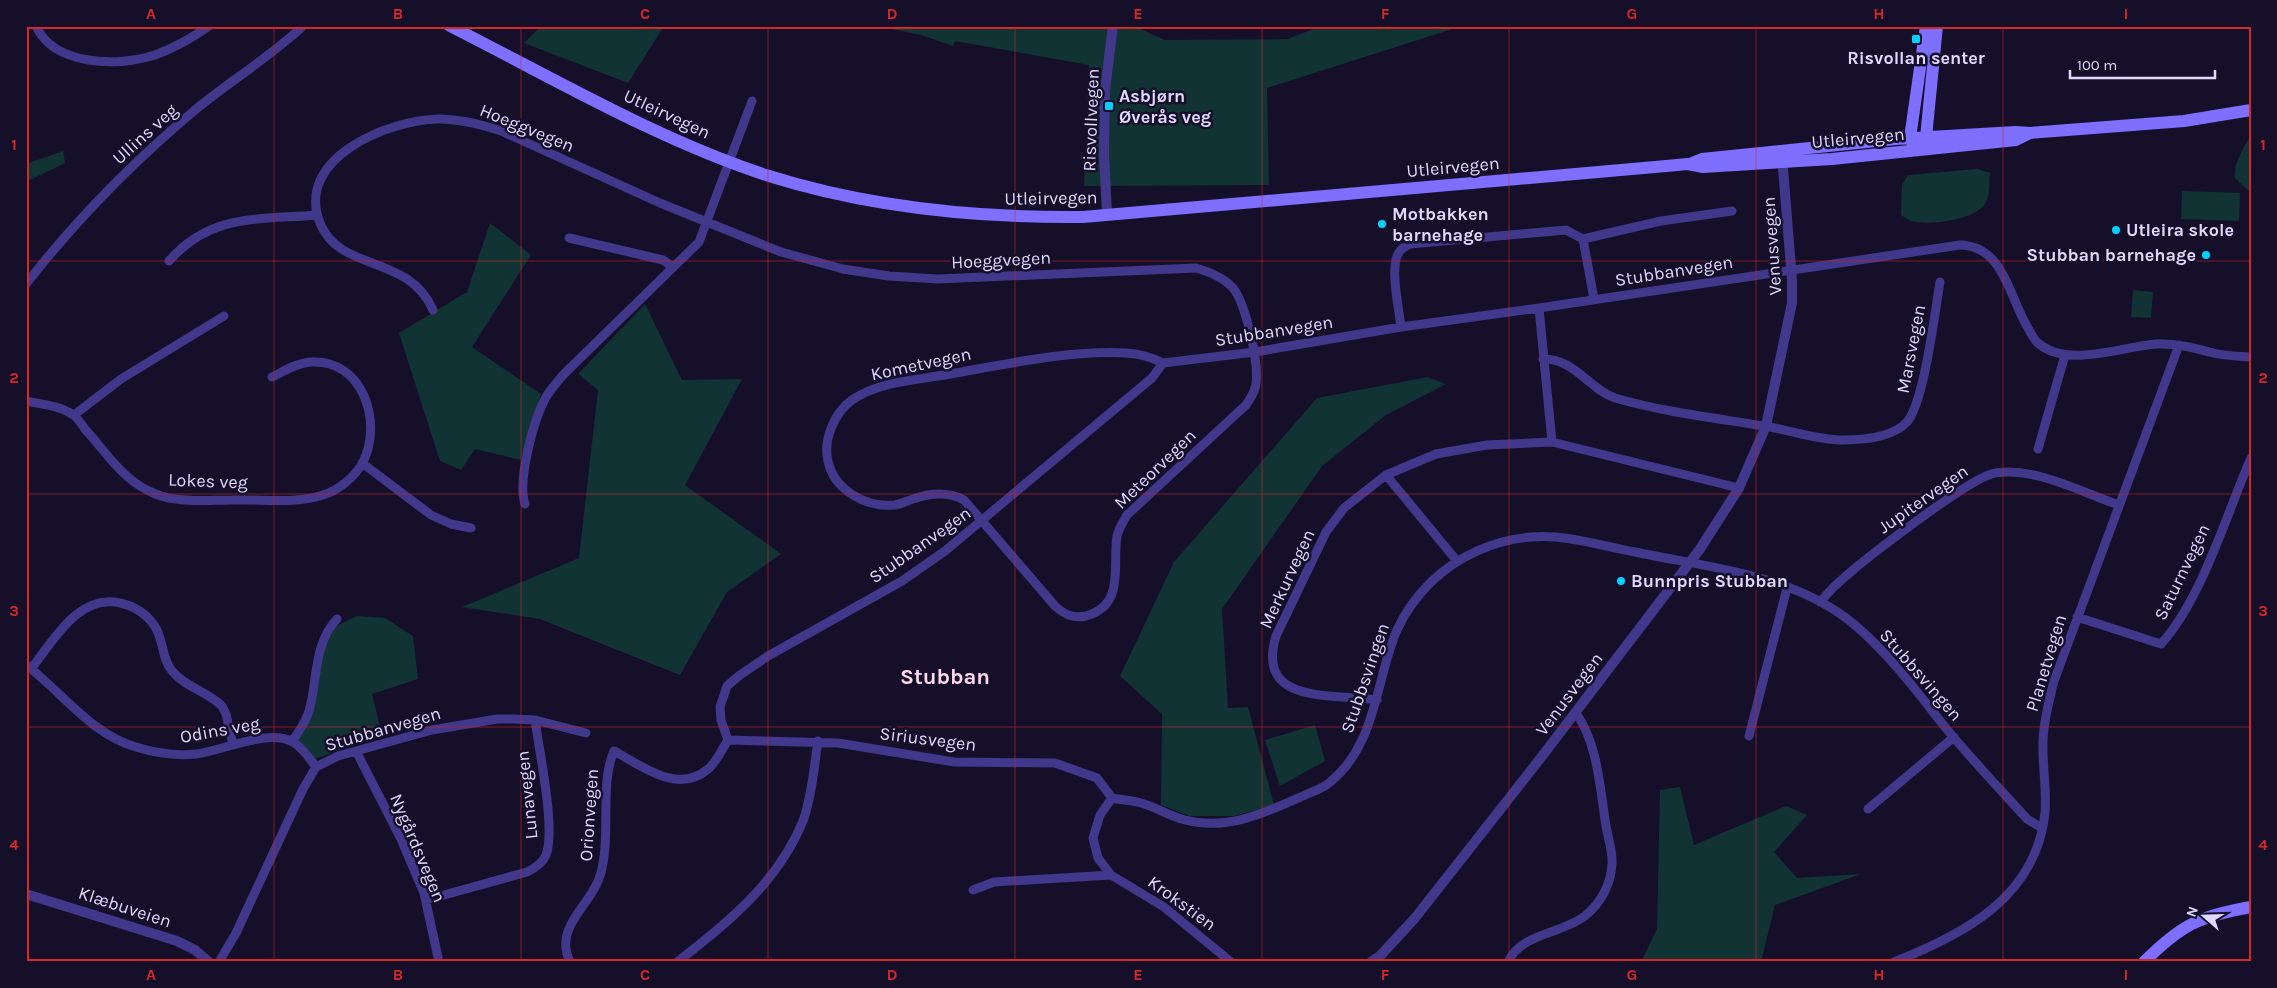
<svg xmlns="http://www.w3.org/2000/svg" width="2277" height="988" font-family="Karla,sans-serif">
<style>
.green{fill:#113334}
.lines{fill:none;stroke-linecap:round;stroke-linejoin:round}
.minor{stroke:#41378b;stroke-width:9}
.tertiary{stroke:#41378b;stroke-width:10}
.secondary{stroke:#7e6fff;stroke-width:12}
.grid{fill:none;stroke:#d62828;stroke-width:1;stroke-opacity:0.55}
.poi-dot{fill:#04d1ff;stroke:#160f2a;stroke-width:2}
.labels{text-anchor:middle;stroke-width:5;stroke-linejoin:round;paint-order:stroke}
.poi-label{font-size:18px;font-weight:bold;fill:#dfd8ff;stroke:#160f2a;text-anchor:start}
.street-label{font-size:18px;fill:#dfd8ff;stroke:#160f2a}
.district-label{font-size:22px;font-weight:bold;fill:#ffdaee;stroke:#160f2a}
.neatline{fill:none;stroke:#d62828;stroke-width:2}
.grid-label{font-size:16px;text-anchor:middle;font-weight:bold;fill:#d62828}
</style>
<rect width="100%" height="100%" fill="#160f2a"/>
<path class="green" d="M541 26H664L628 83 524 43Z
M877 26H1133L1165 40 1288 39 1321 26H1462L1267 88 1269 185 1084 186 1089 65 955 41 953 46 921 35Z
M2251 135V193L2235 178C2233 164 2244 147 2251 135Z
M63 151 65 163 28 181 26 164Z
M1977 169 1990 173C1989 181 1990 193 1987 200 1980 220 1929 226 1911 221 1908 219 1904 217 1901 215L1902 185 1908 175Z
M2182 191 2240 193 2239 221 2181 219Z
M490 223 531 255 472 347 541 394 521 460 475 449 461 470 440 461 399 333 467 292Z
M2133 290 2153 292 2151 318 2131 317Z
M645 304 682 380 742 379 685 485 781 554 727 592 680 675 540 619 462 607 579 558 598 390 578 374Z
M1428 377 1446 384 1386 415 1322 466 1222 609 1228 708 1248 707 1274 805 1234 816H1189L1161 805 1162 714 1120 676 1174 562 1317 398Z
M357 616 385 618 413 636 418 679 372 694 382 735 315 759 296 738 311 710 321 649 332 628Z
M1315 725 1325 761 1280 786 1265 740Z
M1680 787 1694 845 1786 806 1807 815 1774 852 1797 878 1861 874 1775 905 1761 962H1641L1657 929 1660 790Z"/>
<g class="lines">
<path class="minor" d="M36 26C54 66 118 67 155 55 174 48 192 38 209 26
M569 238 663 260 673 267
M1583 239 1661 221 1732 211
M169 261C211 213 259 220 317 215
M26 284C76 220 133 162 195 110 230 81 270 57 303 26
M1539 308 1552 442
M433 310C408 253 340 273 320 223 294 158 389 120 438 119 461 119 480 124 501 131L660 203 781 252 843 269 889 276 938 279 1196 268C1210 272 1223 277 1233 288 1246 304 1259 363 1256 384 1255 392 1250 399 1246 405L1127 515C1123 522 1119 528 1117 536 1112 565 1126 605 1086 616 1073 619 1064 614 1055 606L964 500C947 491 930 493 913 499 907 501 901 504 895 505 866 508 834 490 828 461 823 440 834 413 852 400 879 381 918 380 950 374 1008 364 1067 350 1127 353 1140 354 1151 357 1163 363
M1401 327C1399 309 1390 269 1398 254 1400 249 1404 247 1410 244L1566 230 1583 239 1594 299
M1543 359C1574 358 1590 390 1615 398 1663 412 1715 418 1764 426 1790 430 1817 440 1843 440 1863 440 1892 438 1907 422 1924 403 1935 311 1940 282
M26 401C41 404 61 406 73 415 78 418 82 425 85 429 104 450 121 477 147 490 156 495 165 498 176 499 194 502 214 500 232 500 261 499 296 504 323 495 339 490 355 477 363 462 383 422 363 359 311 362 297 363 284 371 272 377
M74 415 121 379 224 316
M2038 449 2065 355
M362 463 431 515 451 524 471 528
M1386 475 1457 561
M525 504C517 480 534 419 546 397 551 389 557 382 563 375L699 242 752 101
M1820 602C1826 596 1830 590 1836 585 1858 564 1970 477 1995 473 2037 467 2080 492 2119 505
M2077 617 2161 644C2202 599 2226 515 2251 458
M26 665C62 692 91 734 136 747 155 753 176 756 196 754 223 751 268 728 293 742 303 748 309 758 316 767
M31 669C53 641 79 593 120 603 134 606 146 614 154 625 164 639 161 658 172 671 185 687 208 692 222 706L226 714 233 745
M1377 700C1334 693 1255 706 1276 636L1326 532 1344 508 1386 475 1436 454 1487 445 1552 442 1739 488
M1749 736 1787 588
M728 740 721 720 720 707 727 686 740 675 768 656 902 581 945 551 1152 378 1163 363 1255 352 1401 327 1539 308 1960 245C2004 246 2009 297 2028 328 2031 333 2034 340 2038 343 2068 369 2122 346 2157 344 2176 343 2194 348 2213 353 2225 356 2238 356 2251 357
M728 740 838 743 954 762 1055 763 1097 778 1112 798
M292 742C298 732 306 722 309 711 318 680 313 644 337 619
M356 751 401 839 424 893 439 962
M1868 809 1954 737
M973 890 994 882 1111 875
M426 900 527 872C535 868 543 863 546 855 556 829 539 750 535 720
M219 962 236 933 303 789 316 767 338 756 432 730 497 719H514L535 720 586 733
M570 962C553 926 591 906 600 876 612 837 599 784 614 751 642 766 678 795 708 769 716 763 722 749 728 740
M677 962C728 923 778 882 803 821 812 796 814 767 818 741
M1231 962 1164 907 1111 875 1098 858 1093 838 1100 815 1112 798C1121 800 1131 800 1141 803 1156 807 1169 816 1185 820 1226 831 1265 813 1303 796 1311 792 1322 789 1329 783 1377 745 1375 681 1397 630 1405 612 1417 596 1431 582 1458 556 1494 540 1531 537 1566 534 1602 546 1635 552 1710 568 1795 574 1856 626 1890 655 1917 692 1945 727 1971 759 2000 789 2027 819L2042 828
M1508 962C1521 933 1562 934 1585 916 1601 903 1611 884 1612 864 1613 852 1608 838 1606 826 1600 789 1598 744 1576 713
M1894 962C1965 934 2036 897 2045 813 2047 789 2042 764 2043 740 2044 720 2049 700 2054 681L2179 345"/>
<path class="tertiary" d="M1107 215 1104 154 1105 90 1113 26
M26 894 177 941 195 950 209 962
M1371 962 1380 956 1415 918 1536 764 1700 549 1739 488 1766 426 1792 303V280L1782 156"/>
<path class="secondary" d="M450 26C553 78 660 141 769 176 871 208 977 218 1083 217L1655 167 1688 164 1703 167 1832 159 2016 140 2030 133
M1913 144 1910 138 1926 26
M1921 144 1926 137 1937 26
M1692 163 1702 159 1896 139 2015 132 2030 133 2184 121 2251 110
M2144 962C2181 925 2199 916 2251 907"/>
</g>
<path class="grid" d="M274 26V962M521 26V962M768 26V962M1015 26V962M1262 26V962M1509 26V962M1756 26V962M2003 26V962M26 261H2251M26 494H2251M26 727H2251"/>
<g class="poi-dot">
<rect x="1911" y="34" width="10" height="10" rx="2.5"/>
<rect x="1104" y="101" width="10" height="10" rx="2.5"/>
<circle cx="1382" cy="224" r="5"/>
<circle cx="2116" cy="230" r="5"/>
<circle cx="2206" cy="255" r="5"/>
<circle cx="1621" cy="581" r="5"/>
</g>
<g class="labels">
<g class="poi-label">
<text x="1916" y="64" text-anchor="middle">Risvollan senter</text>
<text x="1119" y="102">Asbjørn<tspan x="1119" dy="21">Øverås veg</tspan></text>
<text x="1392" y="220">Motbakken<tspan x="1392" dy="21">barnehage</tspan></text>
<text x="2126" y="236">Utleira skole</text>
<text x="2196" y="261" text-anchor="end">Stubban barnehage</text>
<text x="1631" y="587">Bunnpris Stubban</text>
</g>
<g class="street-label">
<text transform="translate(667 114) rotate(25)" y="6">Utleirvegen</text>
<text transform="translate(1091 120) rotate(-88)" y="6">Risvollvegen</text>
<text transform="translate(527 128) rotate(22)" y="6">Hoeggvegen</text>
<text transform="translate(145 134) rotate(-42)" y="6">Ullins veg</text>
<text transform="translate(1858 138) rotate(-5)" y="6">Utleirvegen</text>
<text transform="translate(1453 167) rotate(-5)" y="6">Utleirvegen</text>
<text transform="translate(1051 198) rotate(-1)" y="6">Utleirvegen</text>
<text transform="translate(1772 246) rotate(-94)" y="6">Venusvegen</text>
<text transform="translate(1001 260) rotate(-3)" y="6">Hoeggvegen</text>
<text transform="translate(1674 271) rotate(-9)" y="6">Stubbanvegen</text>
<text transform="translate(1274 331) rotate(-9)" y="6">Stubbanvegen</text>
<text transform="translate(1911 349) rotate(-79)" y="6">Marsvegen</text>
<text transform="translate(921 364) rotate(-12)" y="6">Kometvegen</text>
<text transform="translate(1155 469) rotate(-44)" y="6">Meteorvegen</text>
<text transform="translate(208 481) rotate(2)" y="6">Lokes veg</text>
<text transform="translate(1923 499) rotate(-35)" y="6">Jupitervegen</text>
<text transform="translate(920 545) rotate(-35)" y="6">Stubbanvegen</text>
<text transform="translate(2182 572) rotate(-64)" y="6">Saturnvegen</text>
<text transform="translate(1287 579) rotate(-65)" y="6">Merkurvegen</text>
<text transform="translate(2046 663) rotate(-73)" y="6">Planetvegen</text>
<text transform="translate(1921 675) rotate(49)" y="6">Stubbsvingen</text>
<text transform="translate(1365 678) rotate(-71)" y="6">Stubbsvingen</text>
<text transform="translate(1569 694) rotate(-53)" y="6">Venusvegen</text>
<text transform="translate(383 729) rotate(-16)" y="6">Stubbanvegen</text>
<text transform="translate(220 730) rotate(-10)" y="6">Odins veg</text>
<text transform="translate(928 739) rotate(7)" y="6">Siriusvegen</text>
<text transform="translate(527 795) rotate(-96)" y="6">Lunavegen</text>
<text transform="translate(589 815) rotate(-86)" y="6">Orionvegen</text>
<text transform="translate(418 848) rotate(67)" y="6">Nygårdsvegen</text>
<text transform="translate(1182 903) rotate(36)" y="6">Krokstien</text>
<text transform="translate(125 907) rotate(18)" y="6">Klæbuveien</text>
</g>
<g class="district-label">
<text x="945" y="684">Stubban</text>
</g>
</g>
<rect width="2277" height="988" fill="none" stroke="#160f2a" stroke-width="55"/>
<g transform="translate(2204 916) rotate(290)" stroke="#160f2a" stroke-width="4" paint-order="stroke">
<path d="M0-4L9 19L0 12L-9 19Z" fill="#dfd8ff"/>
<text y="-8" font-size="14" font-weight="bold" text-anchor="middle" fill="#dfd8ff">N</text>
</g>
<path d="M2070 70v8h145v-8" fill="none" stroke="#dfd8ff" stroke-width="2.5"/>
<text x="2077" y="70" font-size="15" fill="#dfd8ff" stroke="#160f2a" stroke-width="4" paint-order="stroke">100 m</text>
<rect x="28" y="28" width="2222" height="932" class="neatline"/>
<g class="grid-label">
<text x="151" y="19">A</text>
<text x="398" y="19">B</text>
<text x="645" y="19">C</text>
<text x="892" y="19">D</text>
<text x="1138" y="19">E</text>
<text x="1385" y="19">F</text>
<text x="1632" y="19">G</text>
<text x="1879" y="19">H</text>
<text x="2126" y="19">I</text>
<text x="14" y="150">1</text>
<text x="2263" y="150">1</text>
<text x="14" y="383">2</text>
<text x="2263" y="383">2</text>
<text x="14" y="616">3</text>
<text x="2263" y="616">3</text>
<text x="14" y="850">4</text>
<text x="2263" y="850">4</text>
<text x="151" y="980">A</text>
<text x="398" y="980">B</text>
<text x="645" y="980">C</text>
<text x="892" y="980">D</text>
<text x="1138" y="980">E</text>
<text x="1385" y="980">F</text>
<text x="1632" y="980">G</text>
<text x="1879" y="980">H</text>
<text x="2126" y="980">I</text>
</g>
</svg>
